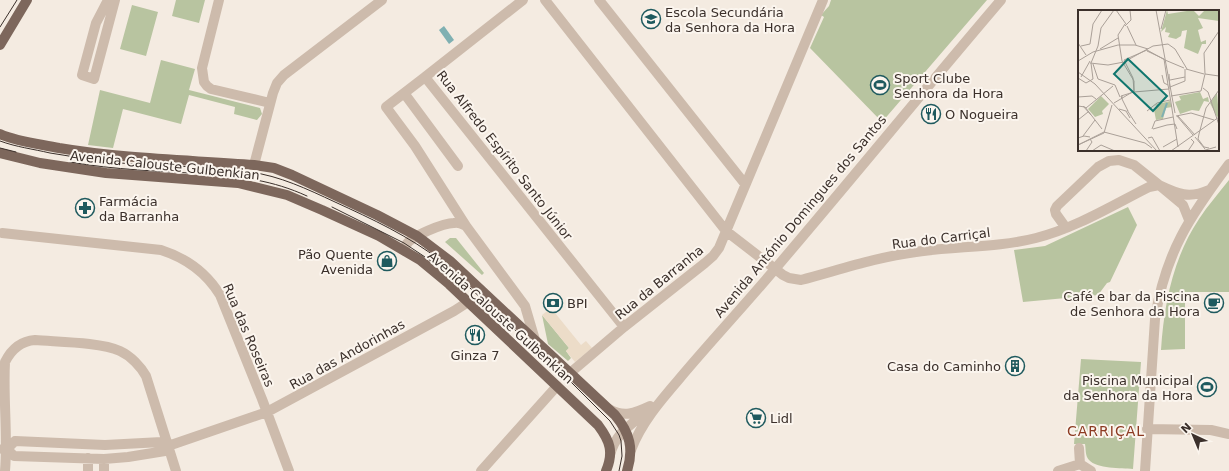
<svg xmlns="http://www.w3.org/2000/svg" width="1229" height="471" font-family="'DejaVu Sans',sans-serif">
<style>
.green{fill:#b8c4a0}
.plaza{fill:#ecdcc8}
.water{fill:#7fb0b2}
.lines{fill:none;stroke-linecap:round;stroke-linejoin:round}
.minor{stroke:#cdbbac;stroke-width:10}
.major{stroke:#7d675c;stroke-width:10}
.tram{stroke:#3b302b;stroke-width:1}
.labels{text-anchor:middle;stroke-width:4;stroke-linejoin:round;paint-order:stroke}
.poi-label{font-size:13px;fill:#3b302b;stroke:#fbf5ee;text-anchor:start}
.street-label{font-size:13px;fill:#3b302b;stroke:#fbf5ee}
.neighbourhood-label{font-size:14px;letter-spacing:1px;fill:#8c3b22;stroke:#fbf5ee}
.inset-river{fill:none;stroke:#7fb0b2;stroke-width:2}
.inset-road{fill:none;stroke:#aaa098;stroke-width:1}
.view{fill:#0f766e;fill-opacity:0.15;stroke:#0f766e;stroke-width:2}
.inset-edge{fill:none;stroke:#3b302b;stroke-width:2}
</style>
<rect width="100%" height="100%" fill="#f4ebe1"/>
<path class="green" d="M176 0H205L199 23 172 16Z
M831 0H987L882 122 810 48 824 17 821 15 829 6Z
M132 5 158 12 146 56 120 49Z
M161 60 195 69 189 90 260 108 262 114 257 120 234 114 235 107 189 95 181 124 123 109 113 148 88 145 100 90 150 103Z
M1229 180V292H1185V349L1161 350C1164 304 1173 258 1199 219 1208 205 1219 193 1229 180Z
M1128 207 1137 225 1110 282 1107 283 1098 295 1023 302 1014 250 1045 246Z
M450 238H456L484 273 482 275 445 242Z
M542 315 569 348 566 351 571 358 568 361 548 344Z
M1081 359 1141 362 1133 469C1121 468 1097 469 1089 460 1085 456 1086 449 1085 444H1074Z"/>
<path class="plaza" d="M551 308 581 345 586 341 592 348 575 362 566 351 569 348 542 315Z"/>
<path class="water" d="M444 26 454 40 449 44 439 30Z"/>
<g class="lines">
<path class="minor" d="M108 0 96 23 82 75 94 79 115 0
M219 0 202 68 204 82 207 86 211 89 270 103
M523 0 425 77 624 327
M545 0 726 231 783 275 789 278 801 280C839 270 877 257 916 252 955 246 997 248 1036 238 1076 228 1113 205 1149 187L1159 185
M599 0 745 184
M425 77 386 107 415 146 466 226
M404 93 458 166
M254 165 273 93 277 83 284 75 382 0
M1189 220 1183 205 1159 185C1178 194 1189 199 1209 190
M1066 228 1056 214 1055 210 1057 206 1098 167 1109 161 1119 160 1134 165 1159 185
M2 233 161 250C186 258 206 272 220 295L262 399 289 471
M405 251C405 248 404 248 406 245 411 236 444 223 454 223 459 222 462 224 466 226L525 306 535 340
M570 373 624 327 705 263 713 256 719 248 823 0
M609 409C624 418 635 413 650 406
M1147 429 1211 430 1229 434
M168 446 267 412 454 311 468 302
M1079 448 1080 464
M2 449H7L14 456 104 459 128 457 165 451 168 446 162 442 105 445 15 441 7 449
M631 450C641 423 661 400 680 378 711 341 744 306 775 269 851 180 925 89 1001 0
M610 455C616 431 633 424 650 409
M1080 464 1091 471
M5 471C8 435 3 399 5 362 11 350 21 341 35 340 58 342 100 342 120 351 131 356 141 367 146 376L176 471
M88 471V458
M104 471V459
M481 471 557 386
M1058 471 1080 464
M1145 471 1155 319C1165 253 1190 216 1229 164"/>
<path class="major" d="M0 45 27 0
M0 134C18 142 40 144 59 148 124 159 189 160 254 165L274 168 292 175 377 215 417 236 450 261 615 415C630 433 634 449 627 471
M0 153 40 163 106 173 238 183 287 195 322 210 379 236 420 260 449 284 598 425C610 441 614 452 606 471"/>
<path class="tram" d="M0 27 17 0
M0 141C16 147 33 149 50 153 70 156 90 160 110 162 156 167 204 165 250 172 280 176 307 189 335 202 372 219 409 236 441 261L571 382 610 421 619 435 621 441 622 456 619 471
M0 148 16 152
M70 162C115 170 160 171 205 174 242 177 272 180 307 196
M332 207 404 243 434 263"/>
</g>
<defs>
<g id="school-ring" transform="scale(1)"><circle r="9.5" fill="#fbf5ee" stroke="#1f5a5e" stroke-width="1.5"/><path d="M0-5L7-2L0 1L-7-2ZM-4 1L0 2.5L4 1V4Q0 6-4 4Z" fill="#1f5a5e"/></g>
<g id="stadium-ring" transform="scale(1)"><circle r="9.5" fill="#fbf5ee" stroke="#1f5a5e" stroke-width="1.5"/><path d="M0-5a6.5 5 0 1 0 0 10a6.5 5 0 1 0 0-10ZM-3.5-1.8h7v3.6h-7Z" fill="#1f5a5e"/></g>
<g id="restaurant-ring" transform="scale(1)"><circle r="9.5" fill="#fbf5ee" stroke="#1f5a5e" stroke-width="1.5"/><path d="M-5-6h1v4h1v-4h1v4h1v-4h1v5L-1.5 .5V6h-2V.5L-5-1ZM5-6V6H3V1.5H1.5Q1.5-4 5-6Z" fill="#1f5a5e"/></g>
<g id="pharmacy-ring" transform="scale(1)"><circle r="9.5" fill="#fbf5ee" stroke="#1f5a5e" stroke-width="1.5"/><path d="M-2-6h4v4h4v4h-4v4h-4v-4h-4v-4h4Z" fill="#1f5a5e"/></g>
<g id="shop-ring" transform="scale(1)"><circle r="9.5" fill="#fbf5ee" stroke="#1f5a5e" stroke-width="1.5"/><path d="M-5-2.5h2.3a2.7 3.5 0 0 1 5.4 0H5L5.5 6h-11ZM-1.5-2.5h3a1.5 2.3 0 0 0-3 0Z" fill="#1f5a5e"/></g>
<g id="bank-ring" transform="scale(1)"><circle r="9.5" fill="#fbf5ee" stroke="#1f5a5e" stroke-width="1.5"/><path d="M-6-4H6V4H-6ZM0-2.3a2.3 2.3 0 1 0 0 4.6a2.3 2.3 0 1 0 0-4.6Z" fill="#1f5a5e"/></g>
<g id="cafe-ring" transform="scale(1)"><circle r="9.5" fill="#fbf5ee" stroke="#1f5a5e" stroke-width="1.5"/><path d="M-5.5-4.5H6V0H3Q3 3.5 0 3.5H-2.5Q-5.5 3.5-5.5 0ZM3-3.2v2h1.7v-2ZM-6 4.5H4V6H-6Z" fill="#1f5a5e"/></g>
<g id="building-ring" transform="scale(1)"><circle r="9.5" fill="#fbf5ee" stroke="#1f5a5e" stroke-width="1.5"/><path d="M-4-6H4V6H1V3H-1V6H-4ZM-2.5-4.3h1.7v1.8h-1.7ZM.8-4.3h1.7v1.8H.8ZM-2.5-1h1.7V.8h-1.7ZM.8-1h1.7V.8H.8Z" fill="#1f5a5e"/></g>
<g id="supermarket-ring" transform="scale(1)"><circle r="9.5" fill="#fbf5ee" stroke="#1f5a5e" stroke-width="1.5"/><path d="M-6-5.5h2.5l.6 2H6L4.5 2H-2.5L-4.4-4H-6ZM-1.5 3.2a1.3 1.3 0 1 0 .1 0ZM3 3.2a1.3 1.3 0 1 0 .1 0Z" fill="#1f5a5e"/></g>
</defs>
<g fill-rule="evenodd">
<use href="#school-ring" x="651" y="19"/>
<use href="#stadium-ring" x="880" y="85"/>
<use href="#restaurant-ring" x="931" y="114"/>
<use href="#pharmacy-ring" x="85" y="208"/>
<use href="#shop-ring" x="387" y="261"/>
<use href="#bank-ring" x="553" y="303"/>
<use href="#cafe-ring" x="1214" y="303"/>
<use href="#restaurant-ring" x="475" y="335"/>
<use href="#building-ring" x="1015" y="366"/>
<use href="#stadium-ring" x="1207" y="387"/>
<use href="#supermarket-ring" x="756" y="418"/>
</g>
<g class="labels">
<g class="poi-label">
<text x="665" y="17">Escola Secundária<tspan x="665" dy="15">da Senhora da Hora</tspan></text>
<text x="894" y="83">Sport Clube<tspan x="894" dy="15">Senhora da Hora</tspan></text>
<text x="945" y="119">O Nogueira</text>
<text x="99" y="206">Farmácia<tspan x="99" dy="15">da Barranha</tspan></text>
<text x="373" y="259" text-anchor="end">Pão Quente<tspan x="373" dy="15">Avenida</tspan></text>
<text x="1200" y="301" text-anchor="end">Café e bar da Piscina<tspan x="1200" dy="15">de Senhora da Hora</tspan></text>
<text x="567" y="308">BPI</text>
<text x="475" y="360" text-anchor="middle">Ginza 7</text>
<text x="1001" y="371" text-anchor="end">Casa do Caminho</text>
<text x="1193" y="385" text-anchor="end">Piscina Municipal<tspan x="1193" dy="15">da Senhora da Hora</tspan></text>
<text x="770" y="423">Lidl</text>
</g>
<g class="street-label">
<text transform="translate(505 155) rotate(52)" y="5">Rua Alfredo Espírito Santo Júnior</text>
<text transform="translate(165 165) rotate(6)" y="5">Avenida Calouste Gulbenkian</text>
<text transform="translate(800 216) rotate(-50)" y="5">Avenida António Domingues dos Santos</text>
<text transform="translate(941 238) rotate(-7)" y="5">Rua do Carriçal</text>
<text transform="translate(659 282) rotate(-39)" y="5">Rua da Barranha</text>
<text transform="translate(501 317) rotate(42)" y="5">Avenida Calouste Gulbenkian</text>
<text transform="translate(249 335) rotate(67)" y="5">Rua das Roseiras</text>
<text transform="translate(347 354) rotate(-29)" y="5">Rua das Andorinhas</text>
</g>
<g class="neighbourhood-label">
<text x="1106" y="436">CARRIÇAL</text>
</g>
</g>
<g transform="translate(1078 10)">
<rect width="141" height="141" fill="#f4ebe1"/>
<path d="M89 0 90 4 115 0 121 6 127 0H141V11L120 8 125 18 120 20 123 32 128 30V34H124L120 44 106 38 109 20 104 21 103 26 98 29 90 27 92 23 87 22 88 17 83 22ZM122 82 125 89 130 87 131 92 126 91 121 101 114 100 102 104 97 92 103 90 101 86ZM139 83 141 106 139 107 132 93ZM23 86 31 94 24 101 25 104 17 107 10 99ZM92 91 94 97 88 98 85 109 78 110 76 100 80 96 76 95Z" fill="#b8c4a0"/>
<path class="inset-river" d="M84 107 89 93"/>
<path class="inset-road" d="M38 0 48 14M78 0 97 103M47 16 53 10 52 0M49 16 58 35M83 19 88 0M40 25 44 51 56 71V82L43 86 44 89V86M40 25 47 14M0 33 8 45M3 36 12 34 15 14 24 0M22 39 40 28M69 41 86 49 90 75M87 50 106 58M0 51 15 42 40 35H57L70 39M12 53 30 55 46 52 75 36 90 34 97 39 109 59M15 54 20 69 37 75 42 87M108 59 126 64M0 62 17 74 79 141M91 64 92 79M127 64 126 43 141 21M127 64 141 66M84 65 86 73 90 75 91 80 100 137M3 67 12 51M0 68 8 73 15 69 13 53 20 36 23 18 36 0M92 70 107 67M92 77 107 71V59M125 78 130 82 141 115M56 82 91 79M93 86 123 81 127 64M0 87 14 86 18 89M44 89 50 101M36 93 56 81 55 68 46 50 69 40 87 50M0 96 7 97 24 119M5 96 13 105M8 98 35 76M41 99 48 101 52 108M49 100 58 114M69 101 79 93 92 90M98 106 113 103 136 110M99 106 115 125M100 106 117 125M0 110 10 102M89 115 97 114 99 119M74 119 77 111 95 107M75 119 89 115M121 124 128 98 141 80M121 124 120 129 126 137 131 138M5 126 17 110M117 127 127 139M0 128 6 126 12 127M70 128 74 127 82 141M0 135 26 122 67 133 74 138M0 135 26 123 34 95M85 137 99 129M8 141 14 132 12 129M14 141 23 135 37 141M93 141 141 107M110 141 116 132 113 129M124 141 138 137"/>
<path class="view" d="M50 49 89 86 75 101 36 64Z"/>
<rect width="141" height="141" class="inset-edge"/>
</g>
<g transform="translate(1193 435) rotate(316)" stroke="#fbf5ee" stroke-width="3" paint-order="stroke">
<path d="M0-3L7 15L0 10L-7 15Z" fill="#3b302b"/>
<text y="-6" font-size="11" font-weight="bold" text-anchor="middle" fill="#3b302b">N</text>
</g>
</svg>
